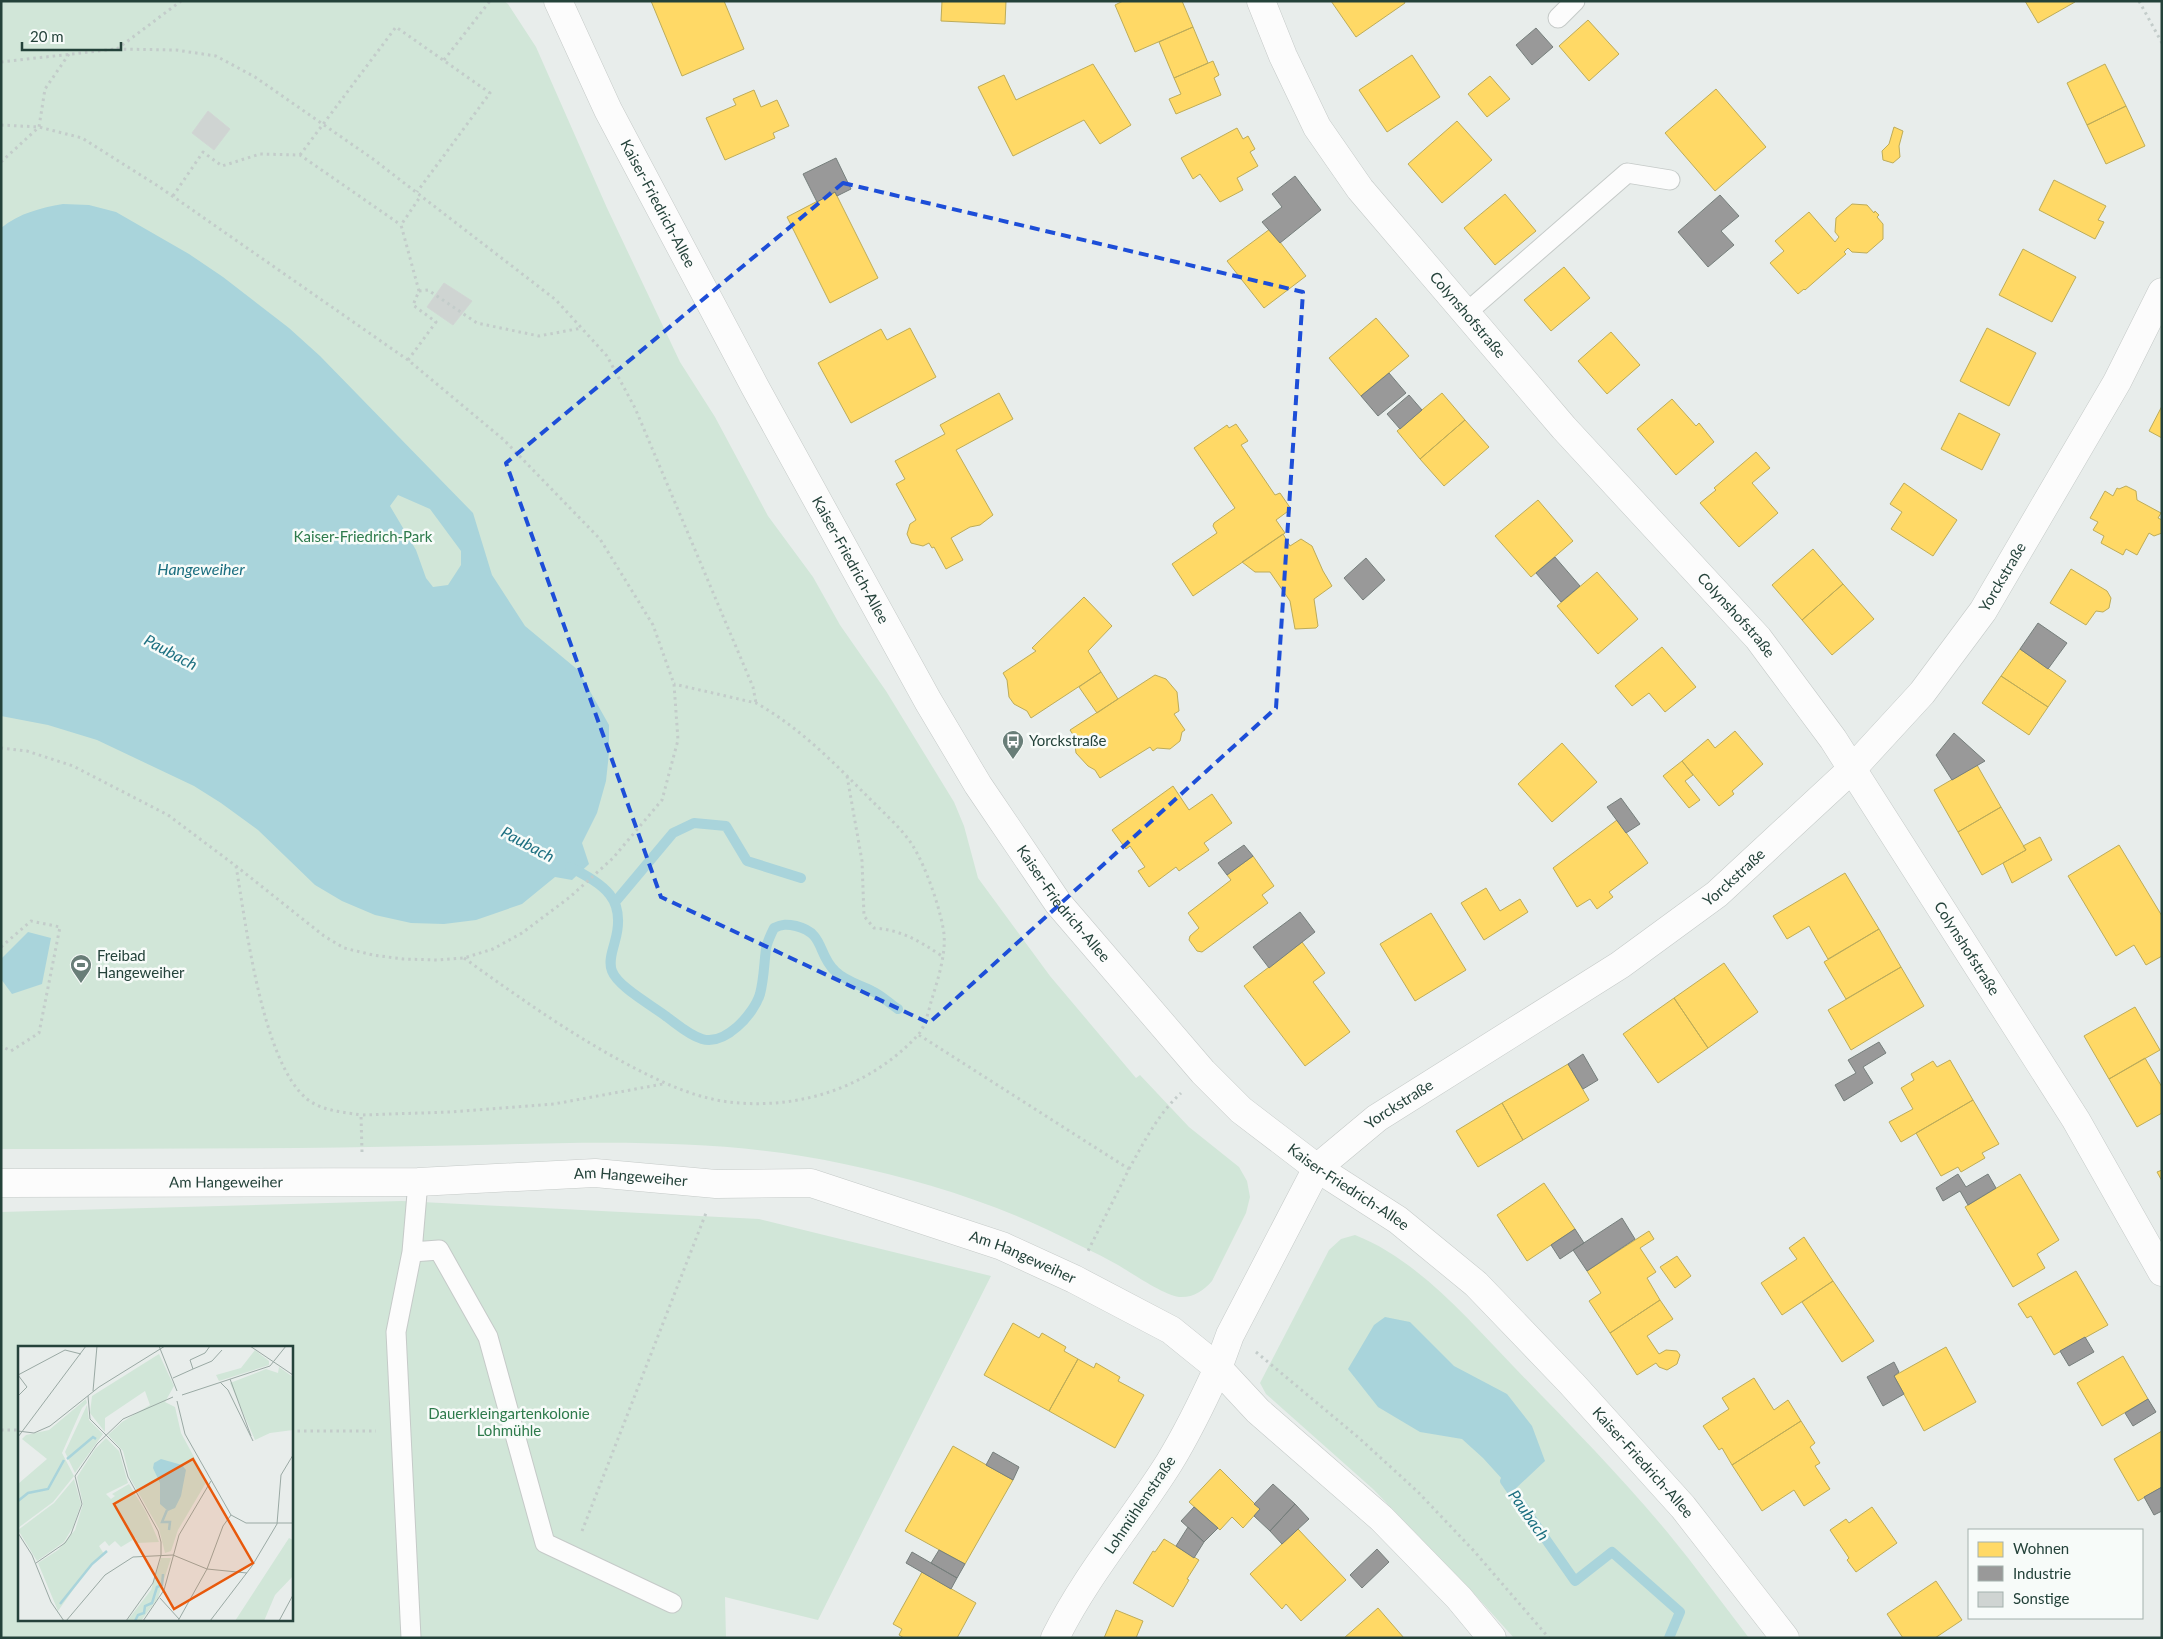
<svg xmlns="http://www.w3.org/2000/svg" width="2163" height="1639" font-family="Lato,sans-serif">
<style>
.green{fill:#d1e6d8;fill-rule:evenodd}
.water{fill:#a9d4db;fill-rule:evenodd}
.homes{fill:#ffd966;stroke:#bdac59}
.industry{fill:#999;stroke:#767f7c}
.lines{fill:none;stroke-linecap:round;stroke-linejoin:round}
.stream{stroke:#a9d4db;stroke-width:10}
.building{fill:#cfd4d2;stroke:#d1d6d4}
.service-casing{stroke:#c5cac8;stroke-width:21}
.minor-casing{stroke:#c5cac8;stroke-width:29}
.tertiary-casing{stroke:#c5cac8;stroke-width:29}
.path{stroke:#c3ccca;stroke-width:3;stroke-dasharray:2.5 4;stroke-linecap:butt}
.service{stroke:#fcfcfc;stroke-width:19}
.minor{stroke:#fcfcfc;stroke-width:28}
.tertiary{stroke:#fcfcfc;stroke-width:28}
.marked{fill:none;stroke:#1d4ed8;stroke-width:4;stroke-dasharray:10 6;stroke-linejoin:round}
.labels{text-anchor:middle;stroke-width:5;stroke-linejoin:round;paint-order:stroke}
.street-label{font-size:15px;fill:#24423a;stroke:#f7fbf9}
.park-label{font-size:15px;fill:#2d7a4b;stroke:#f7fbf9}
.poi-label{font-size:15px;fill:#24423a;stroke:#f7fbf9;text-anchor:start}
.water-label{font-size:16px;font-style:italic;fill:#1c6f80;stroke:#f7fbf9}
.inset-river{fill:none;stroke:#a9d4db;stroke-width:2.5}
.inset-road{fill:none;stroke:#9aa9a4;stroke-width:1}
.view{fill:#e8590c;fill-opacity:0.15;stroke:#e8590c;stroke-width:2.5}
.inset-edge{fill:none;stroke:#24423a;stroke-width:2.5}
</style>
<rect width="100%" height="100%" fill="#e8edeb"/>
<path class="green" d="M1 1H504L508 4 536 47 607 208 680 362 715 417 768 516 813 577 840 625 886 691 954 802 964 826 978 878 1050 976 1136 1078 1140 1075 1189 1127 1239 1167 1247 1181 1250 1197 1246 1213 1212 1281C1203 1291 1193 1298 1179 1297 1164 1295 1133 1274 1118 1265 1095 1252 1070 1241 1046 1229 982 1199 912 1178 844 1164 706 1134 566 1144 426 1146 285 1149 143 1149 1 1149Z
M402 1201 759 1219 991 1276 818 1620 725 1597 726 1638H1V1212ZM19 1348H291V1620H19Z
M1355 1235C1417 1259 1469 1320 1514 1367 1566 1421 1620 1475 1668 1533 1696 1567 1722 1603 1749 1638H1514L1469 1588 1373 1489 1266 1394 1260 1383 1329 1250 1341 1239Z"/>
<path class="water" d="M63 204 89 205 116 212 189 254 223 277 289 328 320 356 473 513 492 575 525 626 578 670 609 725V753L606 781 597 813 582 843 589 864 572 880 555 877 522 904 476 920 444 924 411 923 375 915 342 901 315 885 258 830 221 803 194 786 97 740 48 725 1 716V228C20 213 40 208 63 204ZM398 495 430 509 461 551V565L448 585 433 587 426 578 416 550 390 506Z
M28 932 51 938 42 984 12 994 1 979V959Z
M1385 1317 1410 1322 1454 1366 1507 1394 1532 1426 1545 1461 1513 1491 1483 1458 1462 1439 1420 1432 1378 1407 1348 1369 1374 1325Z"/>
<path class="homes" d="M651 1H724L744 49 682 76Z
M942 1H1006L1005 24 941 21Z
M1123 1H1182L1193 27 1135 52 1115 5Z
M1331 1H1404L1405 3 1356 37Z
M2025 1H2074L2075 2 2038 23Z
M1588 20 1619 54 1589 81 1559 46Z
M1193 27 1208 63 1174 78 1159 42Z
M1412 55 1440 97 1387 132 1359 90Z
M1213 61 1219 75 1214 78 1221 95 1176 114 1169 99 1181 94 1174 78Z
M1093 64 1131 125 1100 144 1084 120 1013 156 978 87 1004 75 1016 100Z
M2105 64 2126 106 2087 125 2067 83Z
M1490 76 1510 99 1487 117 1468 94Z
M1716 89 1766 147 1715 191 1665 133Z
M754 90 761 107 777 100 789 126 773 133 775 138 725 160 706 118 736 105 733 99Z
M2126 106 2145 146 2106 164 2087 125Z
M1457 121 1492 160 1442 203 1408 164Z
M1894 127 1903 131 1899 146 1900 157 1893 163 1883 160 1882 151 1889 144Z
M1237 128 1243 139 1248 136 1255 149 1250 152 1258 166 1237 178 1243 190 1220 202 1200 174 1193 179 1181 158Z
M2054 180 2106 206 2098 220 2104 222 2095 239 2039 210Z
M835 192 878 278 830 303 787 217Z
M1505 194 1536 231 1495 265 1464 228Z
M1852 204 1867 205 1874 213 1875 211 1879 215 1877 217 1883 224V239L1867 253 1852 252 1848 248 1844 252 1846 254 1805 290 1804 289 1798 294 1770 263 1784 251 1775 241 1809 212 1835 242 1839 237 1835 232 1836 218Z
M1270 229 1306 276 1264 308 1227 261Z
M2023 249 2076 277 2052 322 1999 295Z
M1564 267 1590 298 1551 331 1524 300Z
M1376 318 1409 356 1361 396 1329 358Z
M910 328 936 377 851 423 818 363 881 329 887 340Z
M1987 328 2036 353 2009 406 1960 381Z
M1611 332 1640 365 1607 394 1578 361Z
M999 393 1013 419 956 450 993 515 980 525 970 527 951 538 963 560 946 569 934 547 932 548 929 543 923 546 911 543 907 534 910 524 916 520 896 484 905 479 895 461 945 434 940 425Z
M1442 393 1465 420 1420 459 1397 431Z
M1672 399 1696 426 1699 423 1714 442 1676 475 1637 429Z
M2162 406V438L2149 431Z
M1959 413 2000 434 1982 470 1941 449Z
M1465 420 1489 447 1444 486 1420 459Z
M1236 424 1248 441 1241 445 1275 495 1280 493 1291 509 1276 520 1285 533 1193 596 1172 564 1217 533 1213 526 1214 523 1235 508 1194 448 1227 425 1229 428Z
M1756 452 1770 468 1752 483 1778 513 1739 547 1700 503 1716 490 1714 488Z
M1904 483 1957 520 1933 556 1891 529 1902 512 1890 504Z
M2126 486 2136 491 2137 500 2161 513 2158 518 2162 520V533L2154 536 2149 533 2137 555 2126 549 2123 555 2101 543 2104 536 2093 530 2098 522 2090 518 2105 491 2113 496 2117 488 2119 489Z
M1538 500 1573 541 1531 577 1495 536Z
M1283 534 1290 546 1301 539 1312 546 1323 571 1332 586 1314 599 1318 626 1316 628 1295 629 1290 601 1270 572H1255L1242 562Z
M1813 549 1843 584 1802 620 1772 585Z
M2071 569 2107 591 2111 598 2109 608 2103 612 2096 611 2086 625 2050 603Z
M1597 572 1638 619 1598 654 1557 606Z
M1843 584 1874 619 1832 655 1802 620Z
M1084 597 1112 626 1088 651 1101 672 1031 718 1027 711 1014 704 1009 697 1007 680 1003 673 1036 651 1032 648Z
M1662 647 1696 687 1665 712 1649 693 1632 706 1615 686Z
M2020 649 2066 681 2048 707 2001 676Z
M1101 672 1118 699 1097 713 1079 687Z
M1155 675 1166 679 1177 692 1179 711 1174 714 1185 730 1182 732 1180 741 1170 749 1157 748 1153 751 1150 747 1100 778 1095 770 1088 766 1076 753 1074 736 1070 730Z
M2001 676 2048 707 2029 735 1982 703Z
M1735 731 1763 764 1732 791 1734 794 1719 806 1682 761 1708 739 1715 748Z
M1562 743 1597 782 1552 822 1518 784Z
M1682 761 1693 775 1685 781 1700 800 1689 808 1663 776Z
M1977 765 2001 807 1958 832 1934 790Z
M1173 786 1189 810 1212 794 1232 823 1204 843 1209 850 1179 871 1176 867 1149 887 1138 871 1145 867 1130 846 1126 849 1112 830Z
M2001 807 2026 850 1982 875 1958 832Z
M1617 820 1648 863 1609 892 1613 897 1597 909 1590 899 1577 907 1553 868Z
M2040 837 2052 860 2012 883 2003 863 2026 850 2023 846Z
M2119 845 2162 916V956L2146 965 2134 945 2116 956 2068 876Z
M1253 856 1274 886 1262 895 1268 903 1202 952 1197 951 1189 940 1190 936 1199 928 1188 913 1231 880 1227 875Z
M1845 873 1879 929 1828 959 1809 926 1787 939 1773 916Z
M1486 888 1500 911 1520 899 1528 912 1484 940 1461 903Z
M1431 913 1466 970 1415 1001 1380 944Z
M1879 929 1901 967 1846 999 1824 962Z
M1302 942 1325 973 1313 982 1350 1032 1305 1066 1244 986Z
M1724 963 1758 1012 1708 1048 1674 998Z
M1901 967 1924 1006 1851 1050 1828 1010Z
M1674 998 1708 1048 1658 1083 1623 1034Z
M2135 1007 2160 1050 2109 1079 2084 1036Z
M2145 1058 2162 1087V1113L2137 1127 2109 1079Z
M1950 1060 1973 1100 1901 1142 1889 1122 1913 1109 1901 1088 1914 1080 1911 1074 1933 1061 1937 1067Z
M1568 1064 1589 1100 1523 1140 1502 1103Z
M1973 1100 1999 1144 1982 1153 1985 1158 1961 1172 1958 1167 1941 1176 1916 1133Z
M1502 1103 1523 1140 1478 1167 1456 1131Z
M2162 1170V1181L2157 1172Z
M2020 1174 2059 1240 2037 1254 2045 1268 2013 1287 1965 1207Z
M1544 1183 1575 1229 1527 1261 1497 1215Z
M1649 1231 1654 1239 1640 1248 1656 1272 1647 1278 1660 1300 1610 1333 1589 1301 1601 1293 1587 1271Z
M1804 1237 1833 1281 1782 1315 1761 1283 1797 1259 1789 1248Z
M1677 1256 1691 1276 1675 1288 1660 1267Z
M2076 1271 2108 1325 2054 1355 2031 1316 2027 1318 2018 1304Z
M1833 1281 1874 1341 1842 1362 1802 1302Z
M1660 1300 1673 1319 1647 1336 1659 1354 1666 1350 1677 1351 1680 1355 1677 1364 1667 1370 1659 1367 1656 1363 1637 1375 1610 1333Z
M1013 1323 1039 1338 1042 1333 1066 1347 1064 1351 1078 1359 1049 1411 984 1375Z
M1946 1347 1976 1402 1924 1431 1894 1376Z
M2123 1356 2148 1399 2102 1426 2077 1383Z
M1078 1359 1094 1368 1096 1363 1120 1377 1118 1381 1144 1395 1115 1448 1049 1411Z
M1754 1378 1774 1410 1788 1400 1801 1421 1732 1465 1722 1448 1719 1450 1703 1426 1729 1409 1722 1398Z
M1801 1421 1815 1443 1810 1447 1820 1463 1815 1466 1830 1489 1804 1506 1794 1490 1762 1511 1732 1465Z
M2162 1431V1487L2138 1501 2114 1459Z
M953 1446 1013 1480 965 1564 905 1531Z
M1220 1469 1260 1509 1243 1528 1232 1517 1220 1530 1189 1502Z
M1872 1507 1897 1543 1856 1572 1847 1560 1849 1558 1830 1530 1846 1519 1849 1523Z
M1298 1529 1346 1580 1301 1621 1286 1604 1282 1609 1250 1574Z
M1164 1539 1199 1560 1187 1579 1189 1580 1173 1607 1133 1583 1153 1551 1155 1552Z
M922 1572 976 1603 957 1638H904L899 1635 902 1629 893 1624Z
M1936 1581 1962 1620 1935 1638H1903L1887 1614Z
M1378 1608 1404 1638H1344Z
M1116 1610 1143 1621 1136 1638H1104Z"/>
<path class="industry" d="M1536 28 1553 47 1532 65 1516 45Z
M836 158 851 189 837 196 835 192 817 202 803 174Z
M1295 176 1321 210 1280 243 1262 222 1282 207 1272 194Z
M1720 195 1739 216 1721 231 1734 245 1708 267 1678 232Z
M1389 373 1406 393 1378 416 1361 396Z
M1409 395 1422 410 1400 429 1387 414Z
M1555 557 1580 586 1561 602 1536 573Z
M1366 558 1385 580 1363 600 1344 578Z
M2038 623 2067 643 2048 669 2020 649Z
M1954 733 1985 761 1952 780 1936 755Z
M1621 798 1640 824 1626 833 1607 807Z
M1244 845 1253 856 1227 875 1218 863Z
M1300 912 1315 932 1269 968 1253 947Z
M1879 1042 1886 1053 1863 1067 1873 1083 1844 1101 1835 1085 1856 1073 1848 1060Z
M1583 1054 1598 1080 1583 1089 1568 1064Z
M1958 1174 1966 1187 1988 1174 1996 1188 1968 1205 1960 1191 1943 1201 1936 1188Z
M1622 1218 1635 1239 1587 1271 1573 1250Z
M1575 1229 1584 1243 1560 1259 1551 1245Z
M2085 1337 2094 1352 2069 1366 2060 1351Z
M1894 1362 1899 1372 1894 1376 1904 1394 1883 1406 1867 1377Z
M2148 1399 2156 1412 2133 1426 2125 1413Z
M993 1452 1019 1467 1013 1480 986 1465Z
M1273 1484 1295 1504 1270 1531 1254 1516 1260 1509 1254 1504Z
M2162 1487V1511L2154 1515 2144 1497Z
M1295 1504 1309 1519 1282 1544 1270 1531Z
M1194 1507 1218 1528 1204 1542 1181 1521Z
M1188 1527 1204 1542 1194 1558 1176 1546Z
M1377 1549 1389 1562 1362 1588 1350 1575Z
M939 1550 965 1564 957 1578 931 1563Z
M912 1552 957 1578 951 1589 906 1563Z"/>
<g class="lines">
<path class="stream" d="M570 867C604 885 627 898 615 941 613 950 608 961 612 971 618 987 653 1006 667 1017 678 1025 689 1035 702 1039 725 1046 754 1014 760 994 764 979 764 964 766 949 767 942 771 934 774 928 782 924 787 924 796 926 825 933 817 954 835 971 845 981 860 985 872 991 881 995 889 1003 898 1009
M616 901 673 833 694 823 726 826 747 861 801 878
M1505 1481 1575 1581 1612 1552 1680 1612 1669 1638"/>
</g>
<path class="building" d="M208 111 230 129 214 150 192 133Z
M444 283 472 301 453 325 427 307Z"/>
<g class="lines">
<g class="service-casing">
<path id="service" d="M1558 18 1575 1
M1465 314 1627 173 1670 180
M412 1252 418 1182
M411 1638 396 1332 412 1252 439 1250 488 1337 545 1543 672 1603"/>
</g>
<g class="minor-casing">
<g id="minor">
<path id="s1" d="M1261 1 1283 56 1317 127 1360 189 1564 428 1758 638 1833 739 2076 1120 2162 1272"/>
<path id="s2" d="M1317 1168 1377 1118 1620 965 1717 894 1853 768 1922 693 1983 611 2117 382 2162 292"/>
<path id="s3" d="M1 1183 418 1182 595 1173 716 1184 811 1183 1002 1246 1074 1279 1171 1330 1218 1368C1203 1401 1188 1432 1169 1463 1132 1522 1086 1575 1055 1638"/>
</g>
</g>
<g class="tertiary-casing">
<g id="tertiary">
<path id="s4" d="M558 1 608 110 755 387 928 701 978 785 1058 903 1203 1072 1241 1110 1317 1168 1398 1220 1476 1284 1572 1384 1683 1507 1785 1638"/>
<path d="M1317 1168 1230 1335 1218 1368 1258 1411 1381 1518 1459 1598 1492 1638"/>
</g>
</g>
<path class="path" d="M2139 1 2162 43
M117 49 181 1
M444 60 490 1
M1 62 116 49 176 50 216 56 255 77 373 159 556 300 607 356 635 408 753 687 756 703
M1 125 39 127 82 138 158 186 408 360 504 440 600 539 653 625 674 684 678 740 662 800 613 858 570 897 522 933 493 949 464 958 438 960 403 959 373 955 344 948 324 936 236 866 168 815 73 766 27 751 1 748
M300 155 396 27 490 93 417 192
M1 162 39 127 45 89 69 54
M173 196 203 152 222 166 260 154 300 155 401 225
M419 291 428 290 477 323 539 336 582 328
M408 360 436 322 413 305 419 291 401 225 420 197
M847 776 862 861 864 916 874 928C902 930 919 941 942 956
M236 866C246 924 262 1062 307 1099 322 1111 343 1112 361 1115
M1 947 31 921 60 927 39 1033 11 1051 1 1046
M464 958C517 996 566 1031 623 1062 655 1079 687 1095 722 1101 793 1112 868 1089 917 1036 925 1028 928 1013 931 1002 937 982 946 956 944 934 941 910 926 867 913 846 903 830 886 815 873 802 837 766 801 728 756 703L674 684
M919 1035 1129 1169 1088 1251
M362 1152 361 1115 450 1112 554 1104 663 1084
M1129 1169C1144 1142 1158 1114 1181 1093
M1256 1352 1359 1438 1418 1492 1474 1551 1549 1638
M1 1430H19
M291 1431H376
M582 1531 706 1213"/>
<use href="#service" class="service"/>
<use href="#minor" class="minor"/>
<use href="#tertiary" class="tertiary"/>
</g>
<path class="marked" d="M843 183 1303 292 1276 708 929 1023 661 897 506 463Z"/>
<defs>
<g id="bus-pin" transform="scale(1.125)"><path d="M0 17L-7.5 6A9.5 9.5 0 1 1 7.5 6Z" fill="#697e78" stroke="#f7fbf9"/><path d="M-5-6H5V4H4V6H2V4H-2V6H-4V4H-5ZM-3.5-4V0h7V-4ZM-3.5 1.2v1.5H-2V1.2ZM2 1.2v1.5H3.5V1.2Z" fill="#fff"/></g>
<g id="stadium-pin" transform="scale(1.125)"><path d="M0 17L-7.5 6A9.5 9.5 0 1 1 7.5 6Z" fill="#697e78" stroke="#f7fbf9"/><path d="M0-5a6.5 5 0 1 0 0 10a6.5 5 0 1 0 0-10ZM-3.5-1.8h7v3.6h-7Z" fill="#fff"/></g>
</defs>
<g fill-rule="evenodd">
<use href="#bus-pin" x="1013" y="741"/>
<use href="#stadium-pin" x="81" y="965"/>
</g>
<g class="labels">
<g class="street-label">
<text dy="5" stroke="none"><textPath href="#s4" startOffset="226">Kaiser-Friedrich-Allee</textPath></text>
<text dy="5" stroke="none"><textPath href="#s1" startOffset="379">Colynshofstraße</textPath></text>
<text dy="5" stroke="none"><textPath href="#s4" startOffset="631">Kaiser-Friedrich-Allee</textPath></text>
<text dy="5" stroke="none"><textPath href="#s2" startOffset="914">Yorckstraße</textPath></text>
<text dy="5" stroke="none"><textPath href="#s1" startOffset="782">Colynshofstraße</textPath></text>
<text dy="5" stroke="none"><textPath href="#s2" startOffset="509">Yorckstraße</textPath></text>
<text dy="5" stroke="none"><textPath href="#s4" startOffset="1036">Kaiser-Friedrich-Allee</textPath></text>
<text dy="5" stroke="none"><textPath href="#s1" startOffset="1188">Colynshofstraße</textPath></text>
<text dy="5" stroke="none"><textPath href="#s2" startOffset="104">Yorckstraße</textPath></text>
<text dy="5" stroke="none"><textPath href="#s3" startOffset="630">Am Hangeweiher</textPath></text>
<text dy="5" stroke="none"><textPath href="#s3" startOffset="225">Am Hangeweiher</textPath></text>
<text dy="5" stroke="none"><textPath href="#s4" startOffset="1441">Kaiser-Friedrich-Allee</textPath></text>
<text dy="5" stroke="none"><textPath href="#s3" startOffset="1035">Am Hangeweiher</textPath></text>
<text dy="5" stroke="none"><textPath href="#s4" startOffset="1846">Kaiser-Friedrich-Allee</textPath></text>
<text transform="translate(1140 1505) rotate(-56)" y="5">Lohmühlenstraße</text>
</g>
<g class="park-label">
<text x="363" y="542">Kaiser-Friedrich-Park</text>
<text x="509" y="1419">Dauerkleingartenkolonie<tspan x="509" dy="17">Lohmühle</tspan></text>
</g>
<g class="poi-label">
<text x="1029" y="746">Yorckstraße</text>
<text x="97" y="961">Freibad<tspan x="97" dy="17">Hangeweiher</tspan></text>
</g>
<g class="water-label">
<text x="201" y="575">Hangeweiher</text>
<text transform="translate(171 652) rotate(28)" y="6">Paubach</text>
<text transform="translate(528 844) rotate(28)" y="6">Paubach</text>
<text transform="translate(1529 1515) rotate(55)" y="6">Paubach</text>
</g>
</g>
<g transform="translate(18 1346)">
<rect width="275" height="275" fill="#e8edeb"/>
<path d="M237 4 251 15V19L201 35 198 29 223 22ZM141 8 156 40 147 56 157 61 163 87 189 135 160 184 153 205 147 207 141 183 112 132 105 105 90 89 104 76 132 59 127 45 87 72V86L72 67 74 50ZM261 21 275 31V84L252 87 237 94 212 37 248 23 260 27ZM68 53 69 57 64 62 44 107 56 130 35 156 0 182V138L29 113 4 93 0 97 8 89 31 84ZM69 59 71 74 85 88 57 127 47 106ZM88 92 101 105 110 137 88 148 93 153 97 150 94 148 111 138 128 166 141 196 119 197 118 192 103 201 97 195 91 200 87 195 81 200 86 208 74 217 40 265 20 217 40 204 57 184 65 158 59 131 77 103ZM56 133 63 158 55 181 46 196 19 215 0 184 36 157ZM271 192 275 194V230L257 249 246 275H217ZM143 212H153L140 252 123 275H109L133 244Z" fill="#d1e6d8"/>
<path d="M143 113 164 119 168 124 163 150 157 162 150 165 142 158V137L135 122 136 117Z" fill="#a9d4db"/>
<path class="inset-river" d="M49 113 75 91 78 93M0 155 10 147 30 143 46 114M149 164 144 176H152L151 184M42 258 74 218 89 205M117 275 120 269 126 267 127 260 134 257 139 241 144 239 145 228"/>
<path class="inset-road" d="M141 0 159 45M232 0 275 29M175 23 194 15 204 4M0 29 47 4 63 8M155 32 175 23 172 14 187 7 192 0M212 33 233 90M202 36 210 44 235 95M75 45 79 0M164 49 252 20 268 0M0 50 9 41 0 29M70 50 72 73 102 103 110 131 140 185 143 196V209L135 237 108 275M159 55 167 88 213 169 228 177H275M0 85 16 87 32 80 81 41 147 0M0 91 68 0M0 187 14 209 33 256 46 275M18 217 47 197 53 188 64 158 57 130 79 98 105 73 155 51M142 252 161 273M48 275 87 229 115 211 155 209 189 223 229 227M125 275 146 244 161 189 193 135M160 275 189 223 205 180 213 169M192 275 234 220 259 178 263 129 275 109M261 275 275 249"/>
<path class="view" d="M175 113 235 217 156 263 96 158Z"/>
<rect width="275" height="275" class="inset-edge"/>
</g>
<rect width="2163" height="1639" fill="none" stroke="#24423a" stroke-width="5"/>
<rect x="1968" y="1529" width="175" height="90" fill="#f7fbf9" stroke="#a3b1ad"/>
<rect x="1978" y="1542" width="25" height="15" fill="#ffd966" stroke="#a3b1ad"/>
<text x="2013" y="1554" font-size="15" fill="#24423a">Wohnen</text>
<rect x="1978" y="1566" width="25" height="15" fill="#999999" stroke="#a3b1ad"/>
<text x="2013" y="1579" font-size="15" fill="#24423a">Industrie</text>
<rect x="1978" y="1592" width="25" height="15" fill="#cfd4d2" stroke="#a3b1ad"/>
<text x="2013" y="1604" font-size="15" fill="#24423a">Sonstige</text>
<path d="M22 42v8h99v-8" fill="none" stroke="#24423a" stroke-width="2.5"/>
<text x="30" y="42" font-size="15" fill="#24423a" stroke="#f7fbf9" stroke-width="4" paint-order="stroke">20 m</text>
</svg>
